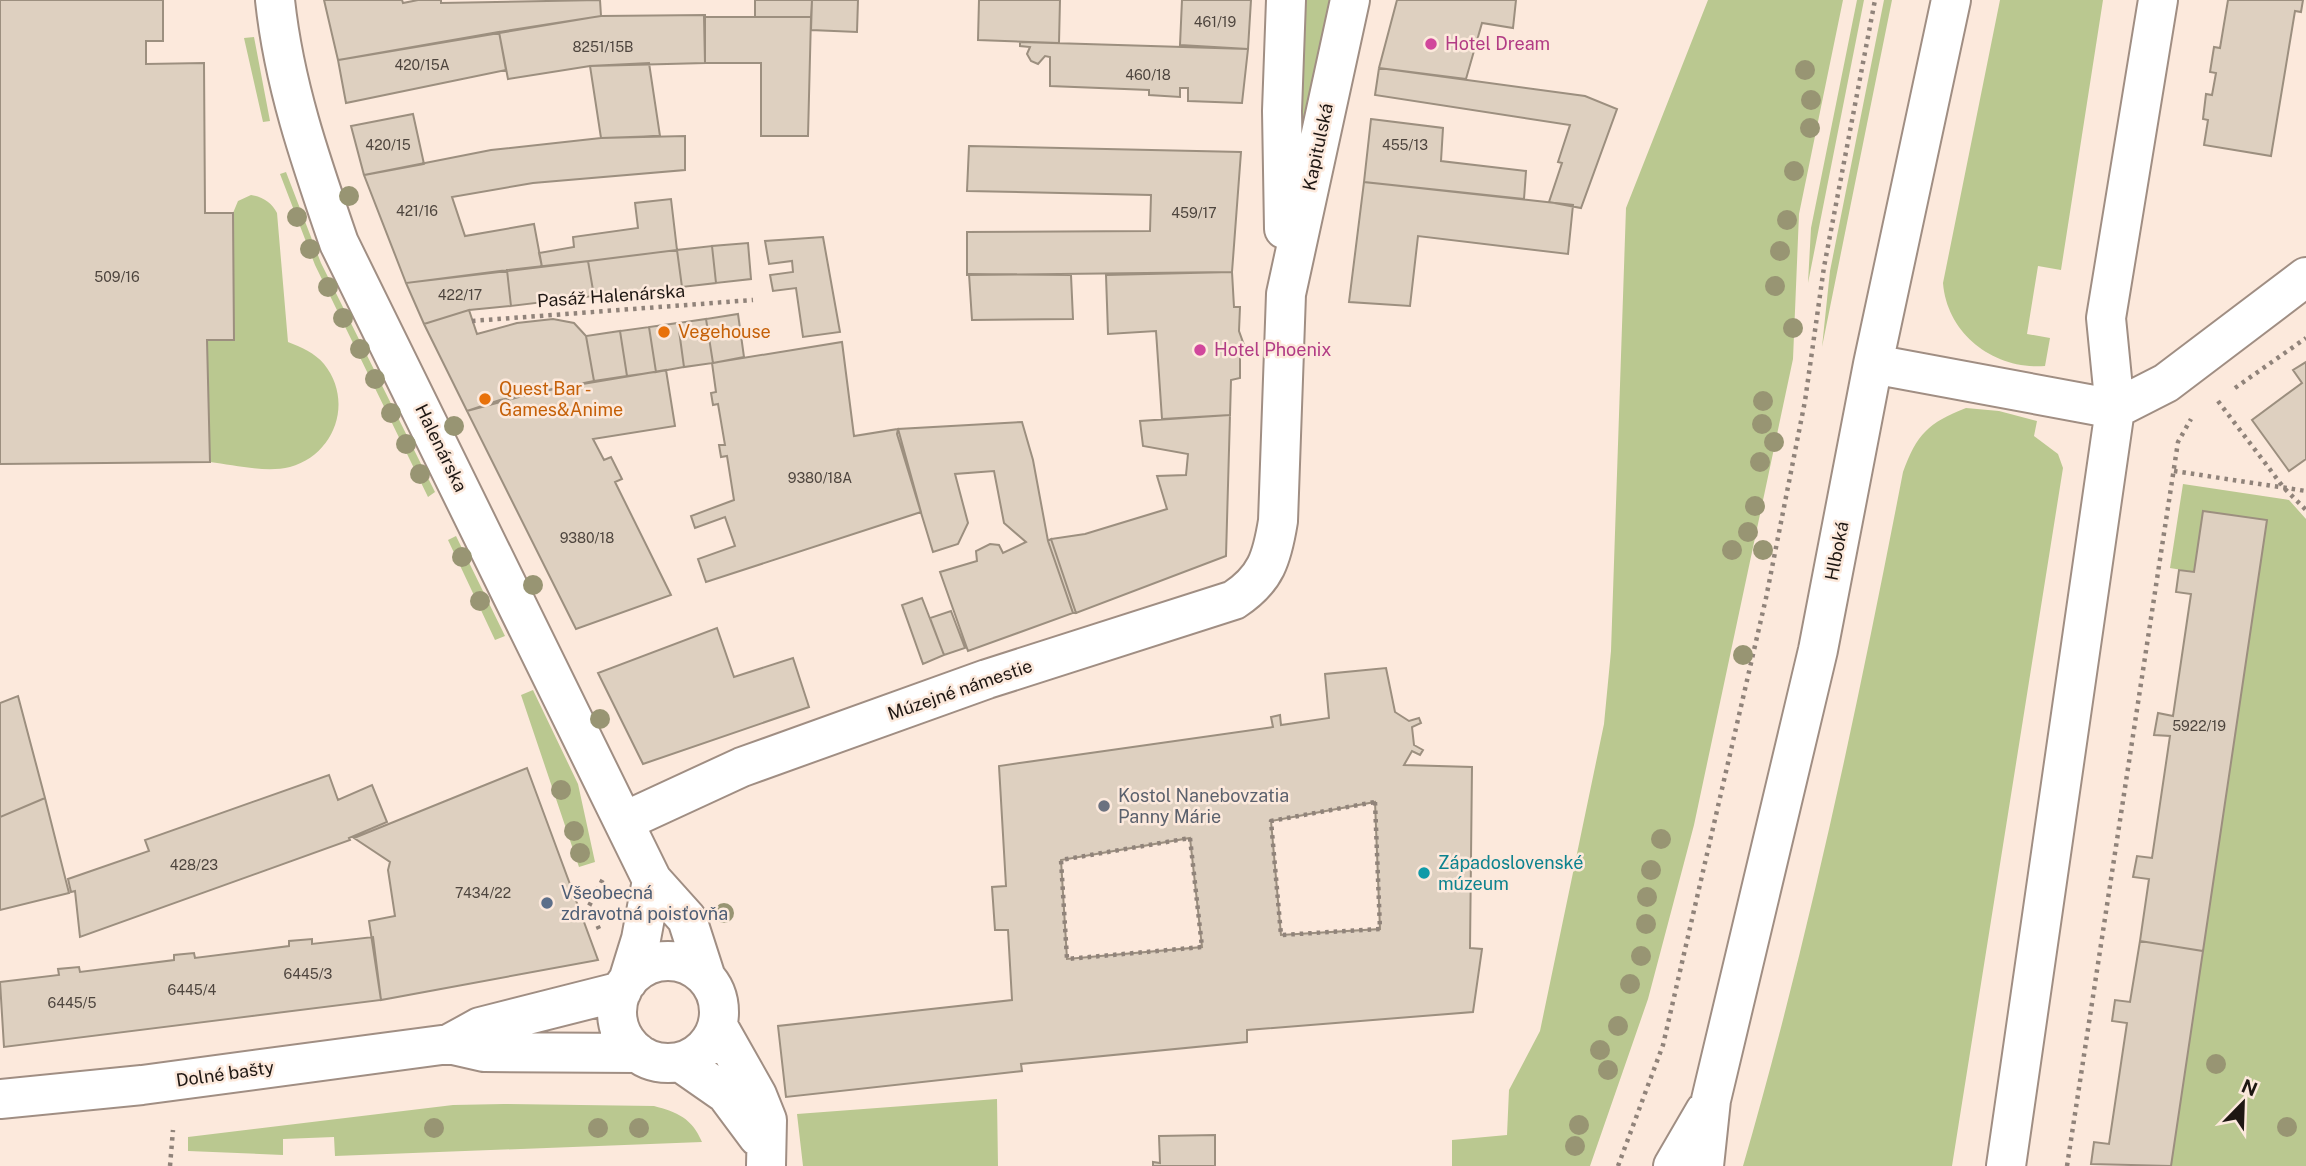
<svg xmlns="http://www.w3.org/2000/svg" width="2306" height="1166" font-family="'Public Sans',sans-serif">
<style>
.green{fill:#bac890}
.building{fill:#ded0c0;stroke:#9c8f7f;stroke-width:2;fill-rule:evenodd}
.lines{fill:none;stroke-linecap:round;stroke-linejoin:round}
.minor-casing{stroke:#a08e83;stroke-width:42}
.path{stroke:#90837a;stroke-width:4.5;stroke-dasharray:3.5 5;stroke-linecap:butt}
.minor{stroke:#fff;stroke-width:38}
.tree{fill:#989573}
.hotel-dot{fill:#d1479c;stroke:#fce9dc;stroke-width:2.5}
.food-dot{fill:#e8710a;stroke:#fce9dc;stroke-width:2.5}
.worship-dot{fill:#6b7280;stroke:#fce9dc;stroke-width:2.5}
.culture-dot{fill:#0f9aa8;stroke:#fce9dc;stroke-width:2.5}
.service-dot{fill:#5c6f8a;stroke:#fce9dc;stroke-width:2.5}
.labels{text-anchor:middle;stroke-width:5;stroke-linejoin:round;paint-order:stroke}
.number-label{font-size:14px;fill:#4e453e}
.hotel-label{font-size:18px;fill:#b23c85;stroke:#fce9dc;text-anchor:start}
.street-label{font-size:18px;fill:#1e1713;stroke:#fce9dc}
.food-label{font-size:18px;fill:#c56008;stroke:#fce9dc;text-anchor:start}
.worship-label{font-size:18px;fill:#5b616d;stroke:#fce9dc;text-anchor:start}
.culture-label{font-size:18px;fill:#0d838f;stroke:#fce9dc;text-anchor:start}
.service-label{font-size:18px;fill:#4e5e75;stroke:#fce9dc;text-anchor:start}
</style>
<rect width="100%" height="100%" fill="#fce9dc"/>
<path class="green" d="M1286 0H1350L1286 294Z
M1708 0H1843L1799 214 1793 359 1694 825 1648 999 1590 1166H1452V1140L1507 1135 1509 1090 1540 1031 1604 724 1611 651 1626 208Z
M1857 0H1864L1808 283 1811 228Z
M1884 0H1892L1822 347 1830 271Z
M2000 0H2103L2061 270 2038 266 2027 334 2050 338 2045 366C1994 370 1947 334 1943 283Z
M254 37 270 121 263 122 244 38Z
M286 172 321 263 435 492 428 497 315 265 280 174Z
M251 195C263 197 272 203 277 213L288 342C301 347 315 353 324 364 354 401 335 455 290 467 266 473 234 465 210 462L207 340 234 339 233 213 238 201Z
M1966 408 1999 411 2037 421 2034 436 2058 454 2063 468 1952 1166H1743C1809 938 1858 705 1903 472 1917 434 1928 423 1966 408Z
M2183 484 2289 500 2306 519V1166H2171L2267 520 2204 511 2194 572 2170 568Z
M456 536 505 636 495 640 448 540Z
M533 690 578 784 595 862 579 867 521 695Z
M997 1099 998 1166H803L797 1114Z
M504 1104 654 1106C677 1112 692 1118 702 1142L335 1156 334 1137 283 1139V1155L188 1151V1137L453 1105Z"/>
<path class="building" d="M0 0H163V41H146V64L204 63 205 213H233L234 340H207L210 462 0 464Z
M324 0H402L403 3 418 0H441V3L600 0 601 16 338 60Z
M755 0H812L811 17H755Z
M812 0H858L857 32 811 30Z
M979 0H1060L1059 43 978 40Z
M1182 0H1251L1248 49 1180 45Z
M1397 0H1516L1513 28 1482 23 1466 79 1379 68Z
M2228 0H2303L2301 12 2295 11 2271 156 2204 145 2208 120 2203 119 2206 94 2212 95 2216 73 2210 72 2214 47 2220 48Z
M705 15V63L590 66 508 79 499 32 601 16Z
M704 17H811L808 136H761V63H705Z
M499 32 506 70 346 103 338 60Z
M1020 42 1248 49 1242 103 1188 101V88H1180V97L1149 95V90L1050 86V57L1045 56 1038 64 1031 61 1027 54 1030 47 1020 46Z
M649 63 660 136 601 138 590 66Z
M1379 68 1585 96 1617 109 1581 208 1549 202 1562 163 1558 162 1570 125 1375 95Z
M413 114 424 164 364 175 351 126Z
M1371 119 1443 128 1441 161 1526 171 1524 199 1364 182Z
M685 136V170L533 183 452 197 465 236 534 224 542 267 406 283 364 175 491 150 601 138Z
M969 146 1241 152 1232 272 967 275V232L1150 231 1151 195 967 191Z
M1364 182 1573 205 1568 254 1418 236 1410 306 1349 302Z
M671 199 677 250 542 267 539 253 574 247 573 237 638 228 635 203Z
M823 237 840 332 803 337 796 288 773 291 770 275 793 272 792 261 769 264 765 241Z
M748 243 751 279 716 283 712 246Z
M712 246 716 283 682 287 677 250Z
M677 250 682 287 594 296 588 261Z
M588 261 594 296 511 306 507 270Z
M507 270 511 306 469 310 424 324 406 283Z
M1232 272 1234 307H1240L1239 331 1244 345 1240 355V378L1231 380 1230 415 1162 419 1156 331 1108 334 1106 275Z
M969 274 1071 275 1073 319 972 320Z
M469 310 477 334 517 323 553 319 574 323 586 336 594 381 500 400 467 411 424 324Z
M738 314 744 357 713 363 706 319Z
M706 319 713 363 684 367 678 323Z
M678 323 684 367 656 372 649 327Z
M649 327 656 372 627 376 620 331Z
M620 331 627 376 594 381 586 336Z
M842 342 854 436 898 429 921 512 706 582 698 559 735 546 725 517 695 528 691 516 734 500 727 456 721 457 719 445H725L718 404 713 405 711 393 716 392 712 363Z
M2306 362V459L2289 471 2252 420 2302 383 2293 370Z
M666 370 675 426 593 439 604 460 611 457 622 479 615 482 671 595 576 629 467 411 541 391Z
M1230 415 1226 556 1076 613 1051 539 1085 534 1167 509 1157 476 1186 475 1188 454 1143 446 1140 421Z
M1022 422 1033 460 1048 541 1073 613 968 651 940 572 977 561 976 551 990 544 999 545 1003 553 1026 542 1004 523 994 471 955 474 968 523 958 544 933 552 897 434 898 429Z
M2203 511 2267 520 2203 951 2140 941 2149 879 2133 877 2137 856 2152 858 2170 736 2154 735 2158 713 2173 716 2191 594 2176 592 2179 570 2194 572Z
M1051 539 1076 613H1073L1048 541Z
M922 598 944 655 923 664 902 605Z
M951 611 965 648 944 655 930 618Z
M717 628 734 677 793 658 809 707 643 764 598 673Z
M1386 668 1395 712 1409 721 1419 718 1421 723 1412 727 1414 745 1423 750 1420 755 1412 751 1404 765 1472 767 1470 948 1482 949 1473 1012 1247 1030V1042L1021 1064 1022 1071 786 1097 778 1026 1012 1000 1008 930H995L992 887 1006 886 999 766 1273 727 1271 717 1280 715 1281 725 1329 718 1325 674ZM1375 802 1380 929 1281 935 1271 821ZM1190 838 1202 947 1067 959 1061 860Z
M18 696 45 798 0 817V703Z
M527 768 598 960 381 1000 369 921 395 916 388 870 390 862 354 838Z
M329 775 338 800 372 785 387 822 349 838 350 840 80 937 75 891 71 892 68 879 149 851 145 840Z
M45 798 69 893 0 910V817Z
M373 937 381 1000 4 1047 0 982 59 975 58 969 79 967 80 972 174 960V955L194 953 195 958 289 946V941L312 939V944Z
M2140 941 2203 951 2171 1166 2091 1164 2094 1142 2109 1144 2127 1023 2112 1021 2115 1000 2130 1002Z
M1215 1135V1166H1153V1162L1160 1163 1159 1136Z"/>
<g class="lines">
<g class="minor-casing">
<path id="minor" d="M275 0C284 85 311 162 339 243L652 880 687 919 706 978
M1284 229 1282 111 1286 0
M1873 364 2115 409 2166 383 2306 277
M625 821 742 767 987 679 1234 600C1266 579 1272 558 1278 521L1286 294 1350 0
M617 1012a51 51 0 1 1 102 0a51 51 0 1 1-102 0Z
M628 981 641 939 652 880
M718 1026 757 1095 767 1120 766 1166
M449 1044 480 1027 622 991
M680 1062 726 1094 758 1137
M0 1099 142 1085 449 1044 484 1052 638 1053
M1673 1166 1705 1111
M1704 1166 1711 1100 1818 650 1873 364 1951 0
M2006 1166 2115 409 2106 318 2158 0"/>
</g>
<path class="path" d="M472 321 753 300
M2235 388 2306 338
M2218 401 2284 488 2306 510
M2174 471 2306 491
M1375 802 1380 929 1281 935 1271 821Z
M1190 838 1202 947 1067 959 1061 860Z
M599 929 589 906 604 877
M170 1166 173 1130
M1618 1166 1663 1045 1766 598 1805 401 1824 267 1875 0
M2067 1166 2178 442 2191 419"/>
<use href="#minor" class="minor"/>
</g>
<g class="tree">
<circle cx="1805" cy="70" r="10"/>
<circle cx="1811" cy="100" r="10"/>
<circle cx="1810" cy="128" r="10"/>
<circle cx="1794" cy="171" r="10"/>
<circle cx="349" cy="196" r="10"/>
<circle cx="297" cy="217" r="10"/>
<circle cx="1787" cy="220" r="10"/>
<circle cx="310" cy="249" r="10"/>
<circle cx="1780" cy="251" r="10"/>
<circle cx="1775" cy="286" r="10"/>
<circle cx="328" cy="287" r="10"/>
<circle cx="343" cy="318" r="10"/>
<circle cx="1793" cy="328" r="10"/>
<circle cx="360" cy="349" r="10"/>
<circle cx="375" cy="379" r="10"/>
<circle cx="1763" cy="401" r="10"/>
<circle cx="391" cy="413" r="10"/>
<circle cx="1762" cy="424" r="10"/>
<circle cx="454" cy="426" r="10"/>
<circle cx="1774" cy="442" r="10"/>
<circle cx="406" cy="444" r="10"/>
<circle cx="1760" cy="462" r="10"/>
<circle cx="420" cy="474" r="10"/>
<circle cx="1755" cy="506" r="10"/>
<circle cx="1748" cy="532" r="10"/>
<circle cx="1732" cy="550" r="10"/>
<circle cx="1763" cy="550" r="10"/>
<circle cx="462" cy="557" r="10"/>
<circle cx="533" cy="585" r="10"/>
<circle cx="480" cy="601" r="10"/>
<circle cx="1743" cy="655" r="10"/>
<circle cx="600" cy="719" r="10"/>
<circle cx="561" cy="790" r="10"/>
<circle cx="574" cy="831" r="10"/>
<circle cx="1661" cy="839" r="10"/>
<circle cx="580" cy="853" r="10"/>
<circle cx="1651" cy="870" r="10"/>
<circle cx="1647" cy="897" r="10"/>
<circle cx="724" cy="913" r="10"/>
<circle cx="1646" cy="924" r="10"/>
<circle cx="1641" cy="956" r="10"/>
<circle cx="1630" cy="984" r="10"/>
<circle cx="1618" cy="1026" r="10"/>
<circle cx="1600" cy="1050" r="10"/>
<circle cx="2216" cy="1064" r="10"/>
<circle cx="1608" cy="1070" r="10"/>
<circle cx="1579" cy="1125" r="10"/>
<circle cx="2287" cy="1127" r="10"/>
<circle cx="434" cy="1128" r="10"/>
<circle cx="598" cy="1128" r="10"/>
<circle cx="639" cy="1128" r="10"/>
<circle cx="1575" cy="1146" r="10"/>
</g>
<g class="hotel-dot">
<circle cx="1431" cy="44" r="7"/>
<circle cx="1200" cy="350" r="7"/>
</g>
<g class="food-dot">
<circle cx="664" cy="332" r="7"/>
<circle cx="485" cy="399" r="7"/>
</g>
<circle class="worship-dot" cx="1104" cy="806" r="7"/>
<circle class="culture-dot" cx="1424" cy="873" r="7"/>
<circle class="service-dot" cx="547" cy="903" r="7"/>
<g class="labels">
<g class="number-label">
<text x="1215" y="27">461/19</text>
<text x="603" y="52">8251/15B</text>
<text x="422" y="70">420/15A</text>
<text x="1148" y="80">460/18</text>
<text x="388" y="150">420/15</text>
<text x="1405" y="150">455/13</text>
<text x="417" y="216">421/16</text>
<text x="1194" y="218">459/17</text>
<text x="117" y="282">509/16</text>
<text x="460" y="300">422/17</text>
<text x="820" y="483">9380/18A</text>
<text x="587" y="543">9380/18</text>
<text x="2199" y="731">5922/19</text>
<text x="194" y="870">428/23</text>
<text x="483" y="898">7434/22</text>
<text x="308" y="979">6445/3</text>
<text x="192" y="995">6445/4</text>
<text x="72" y="1008">6445/5</text>
</g>
<g class="hotel-label">
<text x="1445" y="50">Hotel Dream</text>
<text x="1214" y="356">Hotel Phoenix</text>
</g>
<g class="street-label">
<text transform="translate(1318 147) rotate(-78)" y="6">Kapitulská</text>
<text transform="translate(611 296) rotate(-4)" y="6">Pasáž Halenárska</text>
<text transform="translate(441 448) rotate(64)" y="6">Halenárska</text>
<text transform="translate(1837 551) rotate(-79)" y="6">Hlboká</text>
<text transform="translate(960 690) rotate(-19)" y="6">Múzejné námestie</text>
<text transform="translate(225 1074) rotate(-8)" y="6">Dolné bašty</text>
</g>
<g class="food-label">
<text x="678" y="338">Vegehouse</text>
<text x="499" y="395">Quest Bar -<tspan x="499" dy="21">Games&amp;Anime</tspan></text>
</g>
<g class="worship-label">
<text x="1118" y="802">Kostol Nanebovzatia<tspan x="1118" dy="21">Panny Márie</tspan></text>
</g>
<g class="culture-label">
<text x="1438" y="869">Západoslovenské<tspan x="1438" dy="21">múzeum</tspan></text>
</g>
<g class="service-label">
<text x="561" y="899">Všeobecná<tspan x="561" dy="21">zdravotná poisťovňa</tspan></text>
</g>
</g>
<g transform="translate(2243 1103) rotate(23)" stroke="#fce9dc" stroke-width="5" paint-order="stroke">
<path d="M0-5L12 26L0 18L-12 26Z" fill="#1e1713"/>
<text y="-10" font-size="19" font-weight="bold" text-anchor="middle" fill="#1e1713">N</text>
</g>
</svg>
